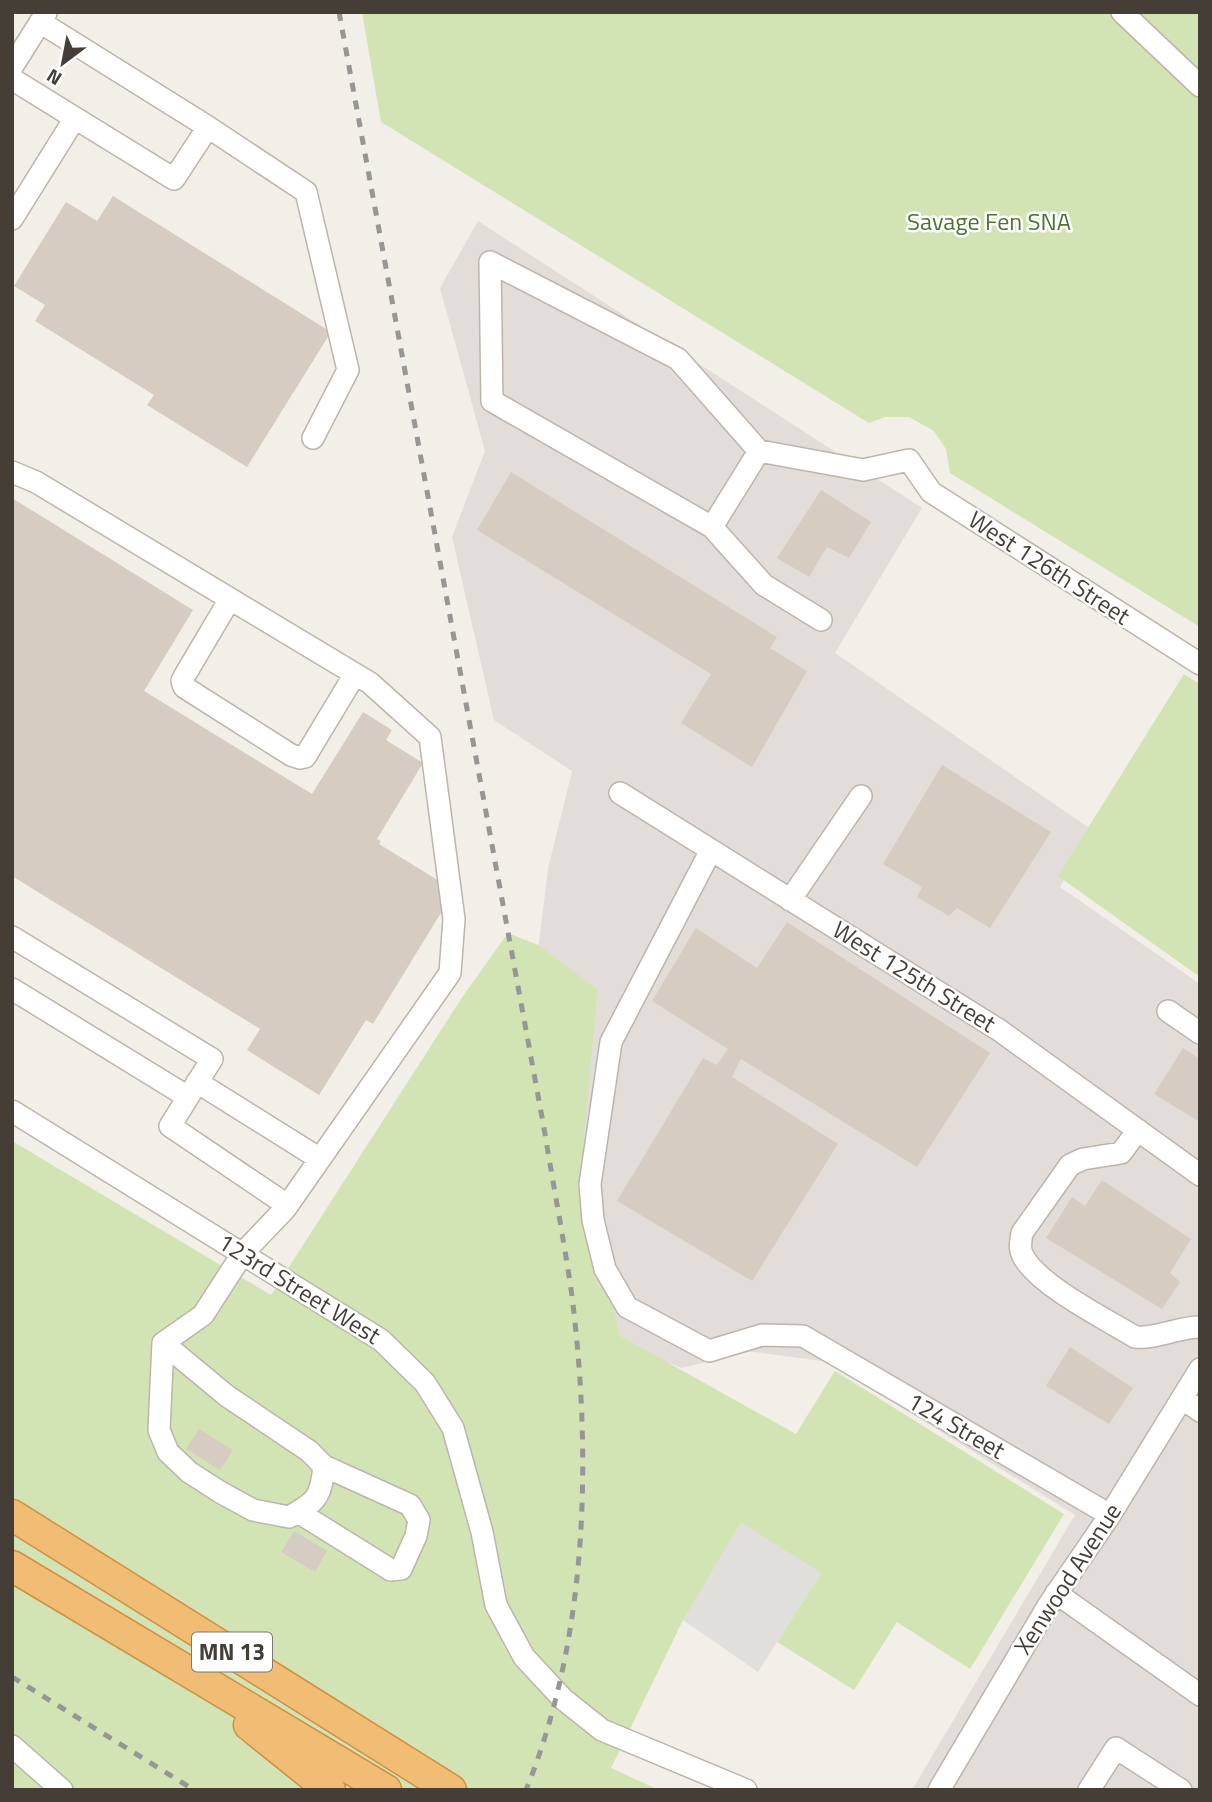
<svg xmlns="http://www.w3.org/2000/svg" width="1212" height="1802" font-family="'Titillium Web',sans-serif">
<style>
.industrial{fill:#e2ddd9}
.green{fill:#d2e3b4}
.parking{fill:#e1dfdc}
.building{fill:#d6ccc1}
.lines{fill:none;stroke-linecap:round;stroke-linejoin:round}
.minor-casing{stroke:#bdb5ab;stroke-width:24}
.highway-casing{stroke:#d08f45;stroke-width:33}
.minor{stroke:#fff;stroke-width:21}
.highway{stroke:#f1bc74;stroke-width:30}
.rail{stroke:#969696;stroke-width:5;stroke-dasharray:9 9;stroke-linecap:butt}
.labels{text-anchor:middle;stroke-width:5;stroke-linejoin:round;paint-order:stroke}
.shield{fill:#fff;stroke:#7d7873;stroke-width:2}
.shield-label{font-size:23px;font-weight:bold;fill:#453e37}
.park-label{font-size:24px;fill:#4f722f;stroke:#fff}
.street-label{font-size:24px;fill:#453e37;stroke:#fff}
</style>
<rect width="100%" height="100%" fill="#f2eee8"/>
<path class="industrial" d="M478 221 922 508 835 653 1092 830 1060 887 1200 984V1790H912L1075 1515 829 1362 748 1351 682 1368 624 1346 581 1241 582 1147 598 990 538 950 548 869 572 771 494 720 452 537 485 451 440 288Z"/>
<path class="green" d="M362 12H1200V627L950 473 946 449 934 431 909 417H885L869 423 381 122Z
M1184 674 1200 684V977L1058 876Z
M508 933 538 945 598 990 583 1144 598 1239 620 1336 796 1434 835 1371 1064 1514 970 1669 897 1622 854 1690 777 1642 821 1573 683 1620 611 1768 659 1790H12V1141L271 1295 461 999Z"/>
<path class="parking" d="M741 1522 821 1573 758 1672 683 1620Z"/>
<path class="building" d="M113 196 331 332 247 467 147 405 154 395 35 321 45 305 14 286 66 202 97 221Z
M511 472 777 637 770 648 807 671 752 767 681 723 711 674 477 530Z
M821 490 871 522 849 558 827 547 809 577 777 558Z
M12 498 193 610 144 691 312 794 363 712 392 730 386 740 423 763 377 839 381 841 379 844 444 884 450 898 373 1024 366 1020 319 1095 247 1050 260 1029 12 876Z
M942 765 1051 832 990 928 957 908 949 916 917 897 922 887 883 864Z
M787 922 990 1053 917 1167 741 1059 732 1077 838 1144 752 1281 617 1201 703 1058 717 1065 728 1049 652 1001 696 928 757 968Z
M1183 1048 1200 1059V1122L1154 1094Z
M1102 1180 1191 1239 1170 1273 1180 1282 1162 1309 1046 1238 1072 1197 1085 1206Z
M1070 1347 1133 1388 1109 1424 1046 1386Z
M199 1429 233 1450 220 1470 186 1449Z
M294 1531 327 1551 315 1572 281 1552Z"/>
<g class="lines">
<g class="minor-casing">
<path id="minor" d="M1122 12 1200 86
M40 22 208 127 174 179 75 118
M12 67 46 13
M12 79 75 118 12 219
M208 127 306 192 348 370 313 438
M759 451 678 359 490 262 492 401 712 527 759 451 863 470 909 460 931 492 1200 664
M12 472 36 482 370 683 430 737 454 919 450 973 285 1209 243 1253 203 1315 163 1343
M712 527 764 585 821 620
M230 599 185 675 182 681 184 687 291 755 300 758 305 757 355 674
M620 793 999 1030 1200 1175
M711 850 611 1042 590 1184 593 1220 605 1269 627 1307 709 1351 762 1335 803 1336 1110 1515
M790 900 861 796
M12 937 212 1059 170 1126 287 1205
M12 989 188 1097
M1168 1011 1200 1033
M197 1082 320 1159
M12 1111 381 1340 425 1383 453 1428 482 1532 496 1605 524 1657 563 1699 602 1730 746 1790
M1138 1130 1121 1153 1083 1159 1070 1165 1022 1233C1021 1240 1019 1247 1022 1254 1035 1284 1106 1319 1135 1337 1157 1339 1178 1327 1200 1327
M163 1343 227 1396 309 1451 324 1466C321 1498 316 1502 289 1517L253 1510 220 1492 189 1472 168 1452 159 1430Z
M1182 1398 1200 1411
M298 1512 391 1570 401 1569 416 1536 419 1520 410 1505 324 1466
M1056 1593 1200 1695
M12 1746 62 1790
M939 1790 1048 1606 1110 1515 1200 1369
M1089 1790 1116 1748 1181 1790"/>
</g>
<g class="highway-casing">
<path id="highway" d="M12 1515 451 1790
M12 1566 386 1790
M249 1725 330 1790"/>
</g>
<use href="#minor" class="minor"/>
<use href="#highway" class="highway"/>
<path class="rail" d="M339 12 544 1128C553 1184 564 1240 572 1296 592 1458 588 1638 526 1790
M12 1677 194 1790"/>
</g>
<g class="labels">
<rect class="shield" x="192" y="1632.5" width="80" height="39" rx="5"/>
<g class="shield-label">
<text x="232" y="1660">MN 13</text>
</g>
<g class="park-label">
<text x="989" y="230">Savage Fen SNA</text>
</g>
<g class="street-label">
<text transform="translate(1049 568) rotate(33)" y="8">West 126th Street</text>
<text transform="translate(914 977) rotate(32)" y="8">West 125th Street</text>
<text transform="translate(299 1289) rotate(32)" y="8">123rd Street West</text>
<text transform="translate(956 1426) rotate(30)" y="8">124 Street</text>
<text transform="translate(1068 1579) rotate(-57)" y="8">Xenwood Avenue</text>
</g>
</g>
<rect width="1212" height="1802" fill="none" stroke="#453e37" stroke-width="28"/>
<g transform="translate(63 63) rotate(212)" stroke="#ffffff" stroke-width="5" paint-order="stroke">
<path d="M0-5L12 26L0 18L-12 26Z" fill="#453e37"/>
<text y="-10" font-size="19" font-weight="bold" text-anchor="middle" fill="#453e37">N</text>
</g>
</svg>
